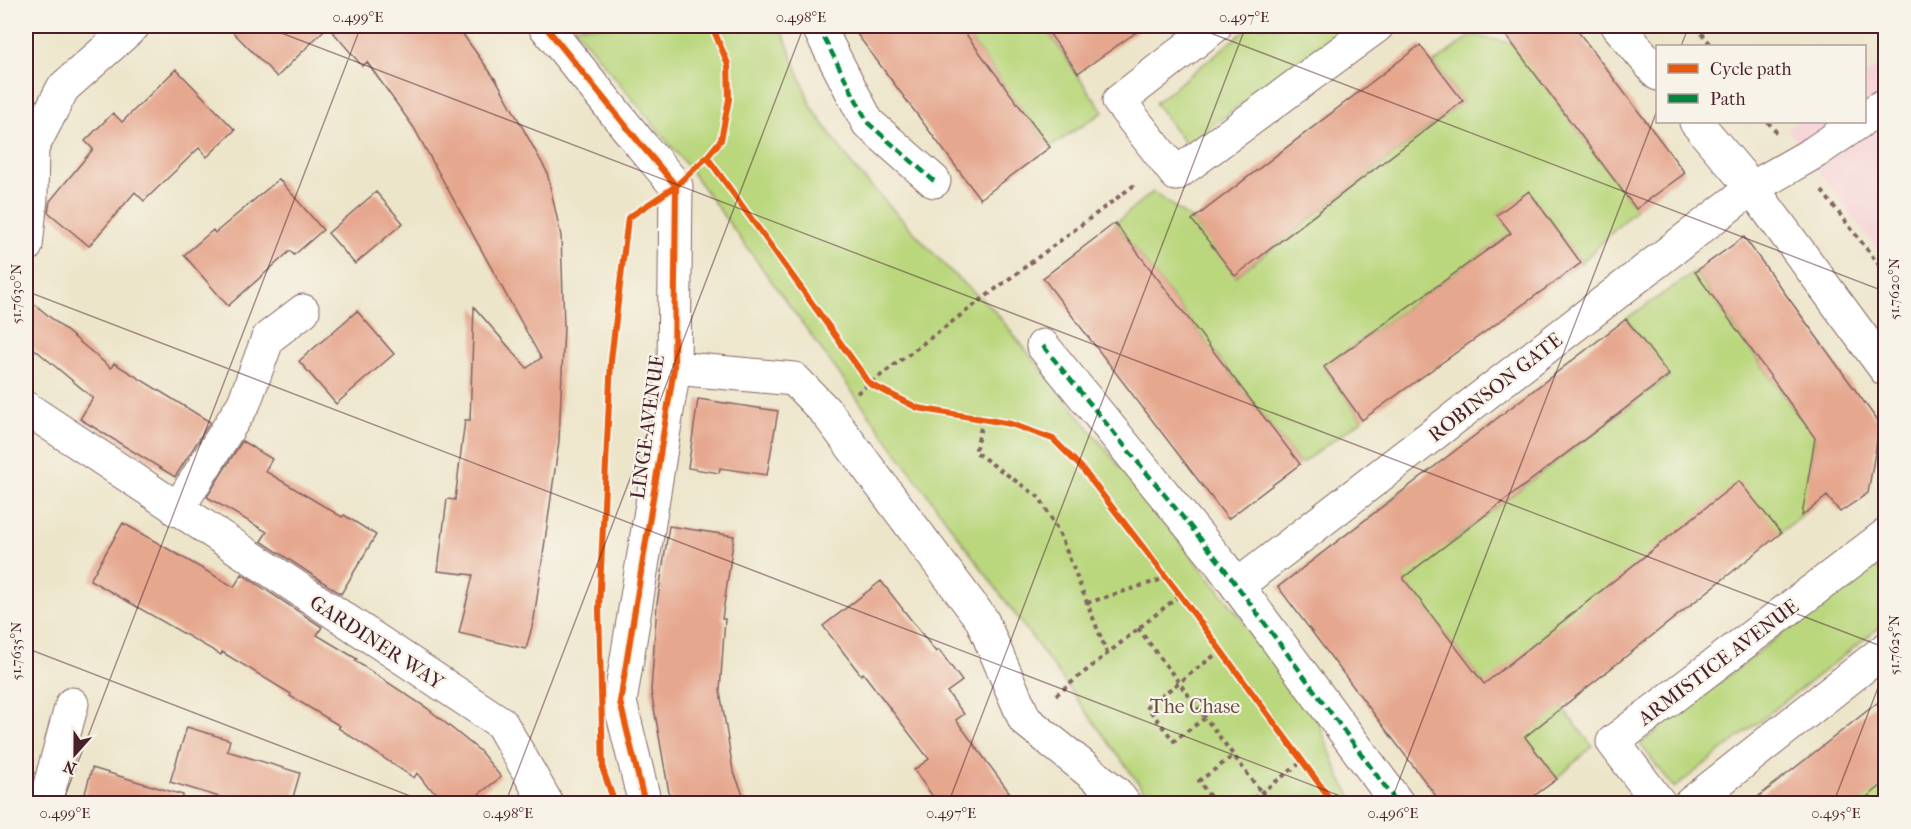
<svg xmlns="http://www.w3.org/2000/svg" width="1911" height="829" font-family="'IM FELL French Canon',serif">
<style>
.built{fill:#f7cfd5}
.green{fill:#bad77d;stroke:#827b54;stroke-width:1.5}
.building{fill:#e6a78f}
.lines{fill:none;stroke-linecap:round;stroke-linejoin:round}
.minor-casing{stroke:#836463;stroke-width:35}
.path{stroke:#836463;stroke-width:4;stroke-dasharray:4.5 4.5;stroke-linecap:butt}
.minor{stroke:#fff;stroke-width:33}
.quiet{stroke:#00873e;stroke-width:4.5;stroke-dasharray:9 4.5;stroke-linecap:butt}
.cycleway-casing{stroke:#f7f3e8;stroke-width:10}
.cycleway{stroke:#e8590c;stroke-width:6}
.ticks{fill:none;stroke:#4a1f2b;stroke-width:1.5;stroke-opacity:0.45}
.labels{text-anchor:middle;stroke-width:4.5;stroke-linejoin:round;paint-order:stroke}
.street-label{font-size:20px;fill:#4a1f2b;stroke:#f7f3e8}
.park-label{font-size:20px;fill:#664d40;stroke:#f7f3e8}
.neatline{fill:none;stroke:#4a1f2b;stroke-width:2}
.ticks-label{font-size:15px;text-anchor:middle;fill:#4a1f2b}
</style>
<rect width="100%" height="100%" fill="#f7f3e8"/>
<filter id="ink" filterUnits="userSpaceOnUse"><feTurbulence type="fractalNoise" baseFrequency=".0167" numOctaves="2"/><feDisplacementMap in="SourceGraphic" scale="12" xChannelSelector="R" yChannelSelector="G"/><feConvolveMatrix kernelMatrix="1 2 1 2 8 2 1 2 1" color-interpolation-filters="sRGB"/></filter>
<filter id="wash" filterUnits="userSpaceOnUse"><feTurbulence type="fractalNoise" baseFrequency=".008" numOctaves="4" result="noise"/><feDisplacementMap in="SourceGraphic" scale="24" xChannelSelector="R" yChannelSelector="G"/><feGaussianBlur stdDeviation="1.35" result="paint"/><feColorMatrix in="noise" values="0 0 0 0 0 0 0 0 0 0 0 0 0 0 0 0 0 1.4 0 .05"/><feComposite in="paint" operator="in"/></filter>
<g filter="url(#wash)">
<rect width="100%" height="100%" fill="#ede5ca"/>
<path class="built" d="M1885 61V259L1787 129 1798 122H1864L1865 75Z"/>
<path class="green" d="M573 26H776L784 36 812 108 856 170 952 273 993 309 1312 706 1341 780 1356 803H1153L688 167Z
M960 26H1044L1103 112 1050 147Z
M1251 26H1346L1186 145 1155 103Z
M1472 35 1529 47 1534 72 1636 209 1581 263 1529 192 1498 214 1511 233 1324 367 1362 420 1300 464 1115 223 1153 192 1192 220 1236 276 1463 101 1434 63Z
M1695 272 1797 414 1816 432 1809 474 1826 496 1562 707 1592 746 1557 779 1361 524 1405 488 1448 544 1669 376 1626 319Z
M1885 554V623L1674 788 1640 744Z
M1885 782V803H1858Z"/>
<g id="blocks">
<path class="building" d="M227 26H457L498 83 547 172 561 236 564 326 559 441 534 619 526 649 459 633 473 575 438 571 447 499 455 500 465 420H470L474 307 527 368 541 358 414 128 367 62 362 66 328 26 277 77Z
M851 26H960L1050 147 980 199Z
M1044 26H1145L1078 73Z
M1499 26H1574L1685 173 1636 209Z
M1420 45 1463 101 1235 276 1192 220Z
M176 69 235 130 207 157 199 148 144 201 135 192 89 246 48 212 50 201 93 149 85 141 113 113 122 122Z
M279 179 323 230 294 255 290 251 228 306 184 255 213 230 215 233Z
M1529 191 1581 263 1362 420 1324 367 1511 233 1497 215Z
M376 192 403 223 355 264 328 233Z
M1115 223 1300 464 1228 519 1043 278Z
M1744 237 1880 424 1868 493 1840 512 1827 496 1802 516 1815 438 1695 272Z
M26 297 111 368 114 363 210 422 175 477 80 419 93 398 26 342Z
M357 311 394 354 336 404 299 361Z
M1626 319 1669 375 1403 578 1484 684 1739 481 1781 533 1525 737 1557 779 1523 804H1442L1278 587Z
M698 399 778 411 767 475 720 468 719 473 688 468Z
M242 441 272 459 265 471 342 517 344 515 376 535 341 594 261 541 267 532 207 497Z
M123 523 234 587 242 574 322 627 317 635 357 659 355 661 427 708 480 751 501 777 466 804H454L427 786 417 773 414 778 338 728 340 726 290 696 291 694 222 652 221 655 90 580Z
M669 526 734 536 722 619H725L720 691 733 770 747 804H671L651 691 657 604Z
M881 581 936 652 939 650 962 681 947 692 964 714 956 720 1018 804H938L914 770 929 759 863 673 861 675 823 626Z
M1886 696V782L1858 804H1749Z
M187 727 230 740 227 751 300 773 291 804H242L170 782Z
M92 768 183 795 182 804H82Z"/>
</g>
</g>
<g filter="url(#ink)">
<use href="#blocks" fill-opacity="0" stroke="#836463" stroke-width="1.5"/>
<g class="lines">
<g class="minor-casing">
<path id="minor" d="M545 26 642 146 676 186 674 368 620 702 645 804
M818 26 868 123 934 181
M1215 26 1119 101 1176 174 1377 26
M1618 26 1658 74
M1864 118 1886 104
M1696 122 1752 188 1886 370
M26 246 31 198 32 148 63 88 133 26
M1043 346 1221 564 1398 804
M674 368 794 379 827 413 982 620 1025 720 1116 793 1124 804
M26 408 501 723 547 804
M177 510 244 403 268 338 303 311
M1237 586 1752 188 1815 152 1859 122
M45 804 72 704
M1660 804 1613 742 1886 535
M1690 804 1886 649"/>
</g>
<path class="path" d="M1696 26 1712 46
M1768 122 1777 133
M1822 191 1886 274
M857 393 1137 183
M983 419 975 452 1040 498 1061 537 1107 653
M1087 603 1166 578
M1138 628 1270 804
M1056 695 1180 595
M1205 718 1174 741 1147 707 1220 651
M1215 804 1199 781 1233 756
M1246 804 1303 761"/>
<use href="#minor" class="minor"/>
<path class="quiet" d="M818 26 868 123 934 181
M1043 346 1221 564 1398 804"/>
<g class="cycleway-casing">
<path id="cycleway" d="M545 26 642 146 676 186 674 368 620 702 645 804
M707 157 870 384 918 408 1011 424 1053 439 1081 467 1180 595 1334 804
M615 804 603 770 599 609 611 360 628 218 676 186 707 157 721 140 729 99 728 64 712 26"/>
</g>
<use href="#cycleway" class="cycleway"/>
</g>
</g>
<path class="ticks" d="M263 26 1886 648M1192 26 1886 292M1681 46 1689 26M26 291 1361 804M26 648 431 804M62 804 361 26M505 804 804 26M948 804 1246 26M1390 804 1658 108M1833 804 1886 667"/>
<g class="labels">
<g class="street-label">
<text transform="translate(1495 387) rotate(-38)" y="7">ROBINSON GATE</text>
<text transform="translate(647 427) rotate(-82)" y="7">LINGE AVENUE</text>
<text transform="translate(377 642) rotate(33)" y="7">GARDINER WAY</text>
<text transform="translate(1718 662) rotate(-37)" y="7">ARMISTICE AVENUE</text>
</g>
<g class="park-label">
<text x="1195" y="713">The Chase</text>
</g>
</g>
<rect width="1911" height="829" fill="none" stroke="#f7f3e8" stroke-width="66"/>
<rect x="1656" y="45" width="210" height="78" fill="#f7f3e8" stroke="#b29e9c" stroke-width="1.5"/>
<rect x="1668" y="64" width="30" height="9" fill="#e8590c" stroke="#b29e9c" stroke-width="1.5"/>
<text x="1710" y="75" font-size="18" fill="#4a1f2b">Cycle path</text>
<rect x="1668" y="94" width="30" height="9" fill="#00873e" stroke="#b29e9c" stroke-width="1.5"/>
<text x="1710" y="105" font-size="18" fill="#4a1f2b">Path</text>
<g transform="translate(75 754) rotate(201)" stroke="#f7f3e8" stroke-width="4.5" paint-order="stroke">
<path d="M0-4.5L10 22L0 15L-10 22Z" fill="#4a1f2b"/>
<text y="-9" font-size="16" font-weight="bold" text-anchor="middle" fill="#4a1f2b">N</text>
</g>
<rect x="33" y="33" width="1845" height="763" class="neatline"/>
<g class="ticks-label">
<text x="358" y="22">0.499°E</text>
<text x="801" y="22">0.498°E</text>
<text x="1244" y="22">0.497°E</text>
<text transform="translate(1894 289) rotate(-90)" y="5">51.7620°N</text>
<text transform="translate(16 294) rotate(-90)" y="5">51.7630°N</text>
<text transform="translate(1894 645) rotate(-90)" y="5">51.7625°N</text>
<text transform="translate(16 651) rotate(-90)" y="5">51.7635°N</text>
<text x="65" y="818">0.499°E</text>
<text x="508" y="818">0.498°E</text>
<text x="951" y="818">0.497°E</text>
<text x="1393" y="818">0.496°E</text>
<text x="1836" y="818">0.495°E</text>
</g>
</svg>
